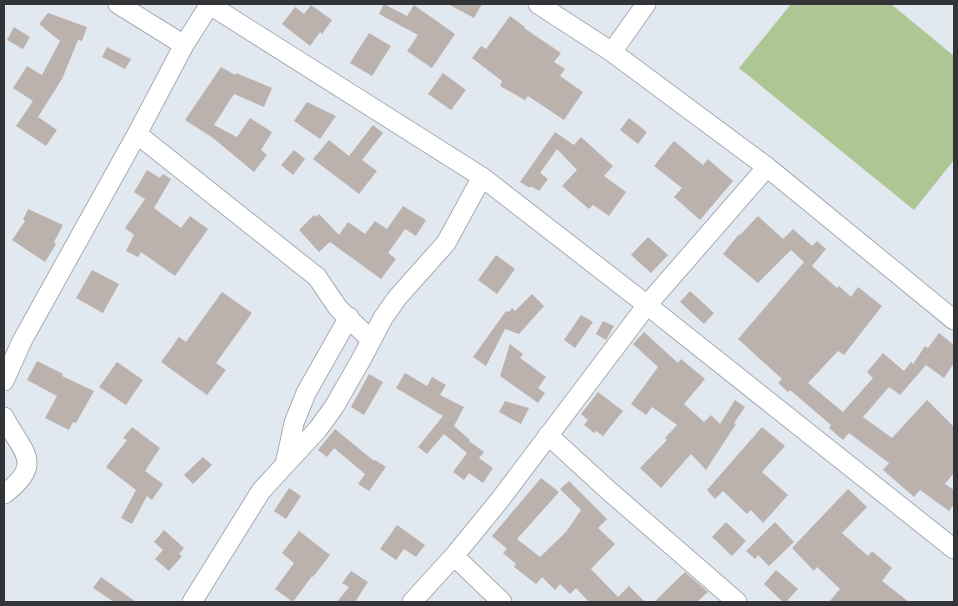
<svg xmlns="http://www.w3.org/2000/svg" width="958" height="606" font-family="'Fira Sans Condensed',sans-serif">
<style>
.green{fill:#aec693}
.building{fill:#bbb2ad}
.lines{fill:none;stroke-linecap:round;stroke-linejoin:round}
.minor-casing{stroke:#a6abb3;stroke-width:21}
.minor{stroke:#fff;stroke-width:19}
</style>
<rect width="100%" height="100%" fill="#e2e8f0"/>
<path class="green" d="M791 4H891L954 56V160L914 210 739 68Z"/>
<path class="building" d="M384 4 407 16 414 5 455 34 432 68 407 51 418 35 379 14Z
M448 4H482L474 18Z
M311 5 332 20 322 34 320 32 310 46 282 24 295 7 304 14Z
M48 13 87 27 82 41 78 40 62 79 38 117 57 130 46 146 16 126 33 101 13 88 27 66 42 75 60 41 39 24Z
M510 16 525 27 524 28 561 53 554 62 565 69 560 76 583 92 564 120 528 96 525 100 500 86 502 81 472 58 481 46 486 49Z
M14 27 30 37 23 49 7 40Z
M369 33 391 46 372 76 350 63Z
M107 47 131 59 125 69 102 57Z
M221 67 235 75 236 73 272 88 264 107 234 94 214 125 237 137 250 118 272 132 261 150 267 155 254 172 213 138 185 120Z
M443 73 466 90 451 110 428 94Z
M307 102 336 116 320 139 294 121Z
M629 118 647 132 638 144 620 130Z
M373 125 383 133 362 160 377 171 359 194 313 159 329 140 349 156Z
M555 132 574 145 581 137 613 166 604 176 626 192 609 216 593 205 589 209 562 186 577 170 557 149 540 173 548 179 539 191 531 186 530 188 520 182Z
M674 141 703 165 708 159 733 181 700 220 674 197 682 188 654 166Z
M294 150 305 159 293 175 281 165Z
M147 170 160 178 163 174 171 179 154 208 181 228 190 216 208 229 175 276 141 252 138 257 126 251 134 235 125 228 145 199 134 192Z
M403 206 426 220 416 236 405 229 388 253 396 259 381 279 330 242 319 252 299 230 314 215 316 217 319 214 339 235 348 222 365 234 375 221 387 229Z
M28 209 63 225 54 242 56 244 45 262 12 240 25 221 23 220Z
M758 216 783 239 793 229 812 246 817 241 826 249 812 266 837 288 839 286 851 297 858 287 882 306 844 355 838 351 808 383 843 412 873 378 867 372 883 353 904 371 911 362 913 364 925 346 928 348 939 333 954 345V363L944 378 926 365 900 395 889 387 863 417 892 438 927 400 954 427V473L945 484 954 490V504L949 511 920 490 914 497 883 470 889 463 849 433 843 440 829 428 831 425 790 390 788 392 778 383 782 379 738 339 804 262 791 250 758 283 723 254 739 234 740 235Z
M648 237 668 255 651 273 631 255Z
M496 255 515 269 497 294 478 280Z
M92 270 119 284 103 313 76 298Z
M690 291 714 313 704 324 680 302Z
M222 292 252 313 216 363 226 370 207 395 161 362 179 337 186 342Z
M532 294 544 306 519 334 505 329 486 366 473 357 506 311 509 312 512 308 515 311Z
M581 315 593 322 575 348 564 340Z
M603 321 614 326 606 340 596 334Z
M644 332 678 363 681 359 705 379 684 404 704 422 711 415 720 424 735 400 745 407 734 423 736 424 706 470 691 454 661 488 640 468 667 440 665 438 677 425 652 407 646 415 631 404 658 367 633 344Z
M510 344 523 354 520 358 546 377 538 388 545 393 538 403 500 376Z
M37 361 63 374 62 376 94 391 76 423 73 422 69 430 45 418 57 396 27 380Z
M117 362 143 380 126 405 99 387Z
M405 373 427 386 432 377 446 385 440 395 464 407 454 426 470 440 469 441 484 452 479 458 493 468 483 483 469 473 464 480 453 472 467 453 444 434 427 454 418 447 443 416 396 388Z
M369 374 383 382 364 415 351 407Z
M598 392 623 411 603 436 596 431 594 433 584 425 588 420 581 414Z
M505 401 529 408 521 424 499 412Z
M132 427 160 448 145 471 163 484 152 500 147 496 132 524 121 518 136 490 106 467 127 440 123 438Z
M762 427 785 446 762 472 788 495 763 523 751 510 747 514 723 491 715 499 707 490Z
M335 429 374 461 375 460 386 467 369 491 358 484 365 474 334 448 327 457 318 450Z
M203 457 212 465 193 484 184 475Z
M541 478 559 492 517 539 540 557 566 532 581 510 560 489 569 481 607 519 598 528 615 544 591 569 618 597 629 586 645 602H589L576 588 570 594 560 584 555 590 542 577 536 584 514 567 516 564 503 553 507 549 492 536Z
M289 488 301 496 286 519 274 511Z
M848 489 867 507 842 533 868 556 872 551 892 568 882 581 909 602H829L840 589 817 567 814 571 792 548Z
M726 522 746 541 732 556 712 537Z
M775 522 794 542 769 566 758 555 755 559 746 551Z
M397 525 425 545 416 557 404 549 396 560 380 549Z
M164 530 184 548 179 554 182 556 169 571 155 559 163 550 154 542Z
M299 531 330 555 313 577 312 576 293 602 275 589 294 563 282 553Z
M776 570 798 589 786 602H783L764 584Z
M351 571 368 582 355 602H337L349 587 342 583Z
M685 572 708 592 697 602H654Z
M101 577 136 602H114L93 588Z"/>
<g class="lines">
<g class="minor-casing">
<path id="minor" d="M118 4 184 45
M538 4 612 52 767 167 954 320
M210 5 482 177 647 305 954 549
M612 52 646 4
M137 134 317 277 338 308 371 340
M4 381 22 341 137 134 184 45 210 4
M4 417C21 451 46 463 4 494
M548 435 608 490 737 602
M285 465 294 423 306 393 349 317
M454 556 502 602
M192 602 261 491 318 429 334 407 362 358 383 318 397 298 446 243 482 177
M412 602 454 556 499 501 647 305 767 167"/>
</g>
<use href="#minor" class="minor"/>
</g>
<rect width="958" height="606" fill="none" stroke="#323437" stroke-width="10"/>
</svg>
